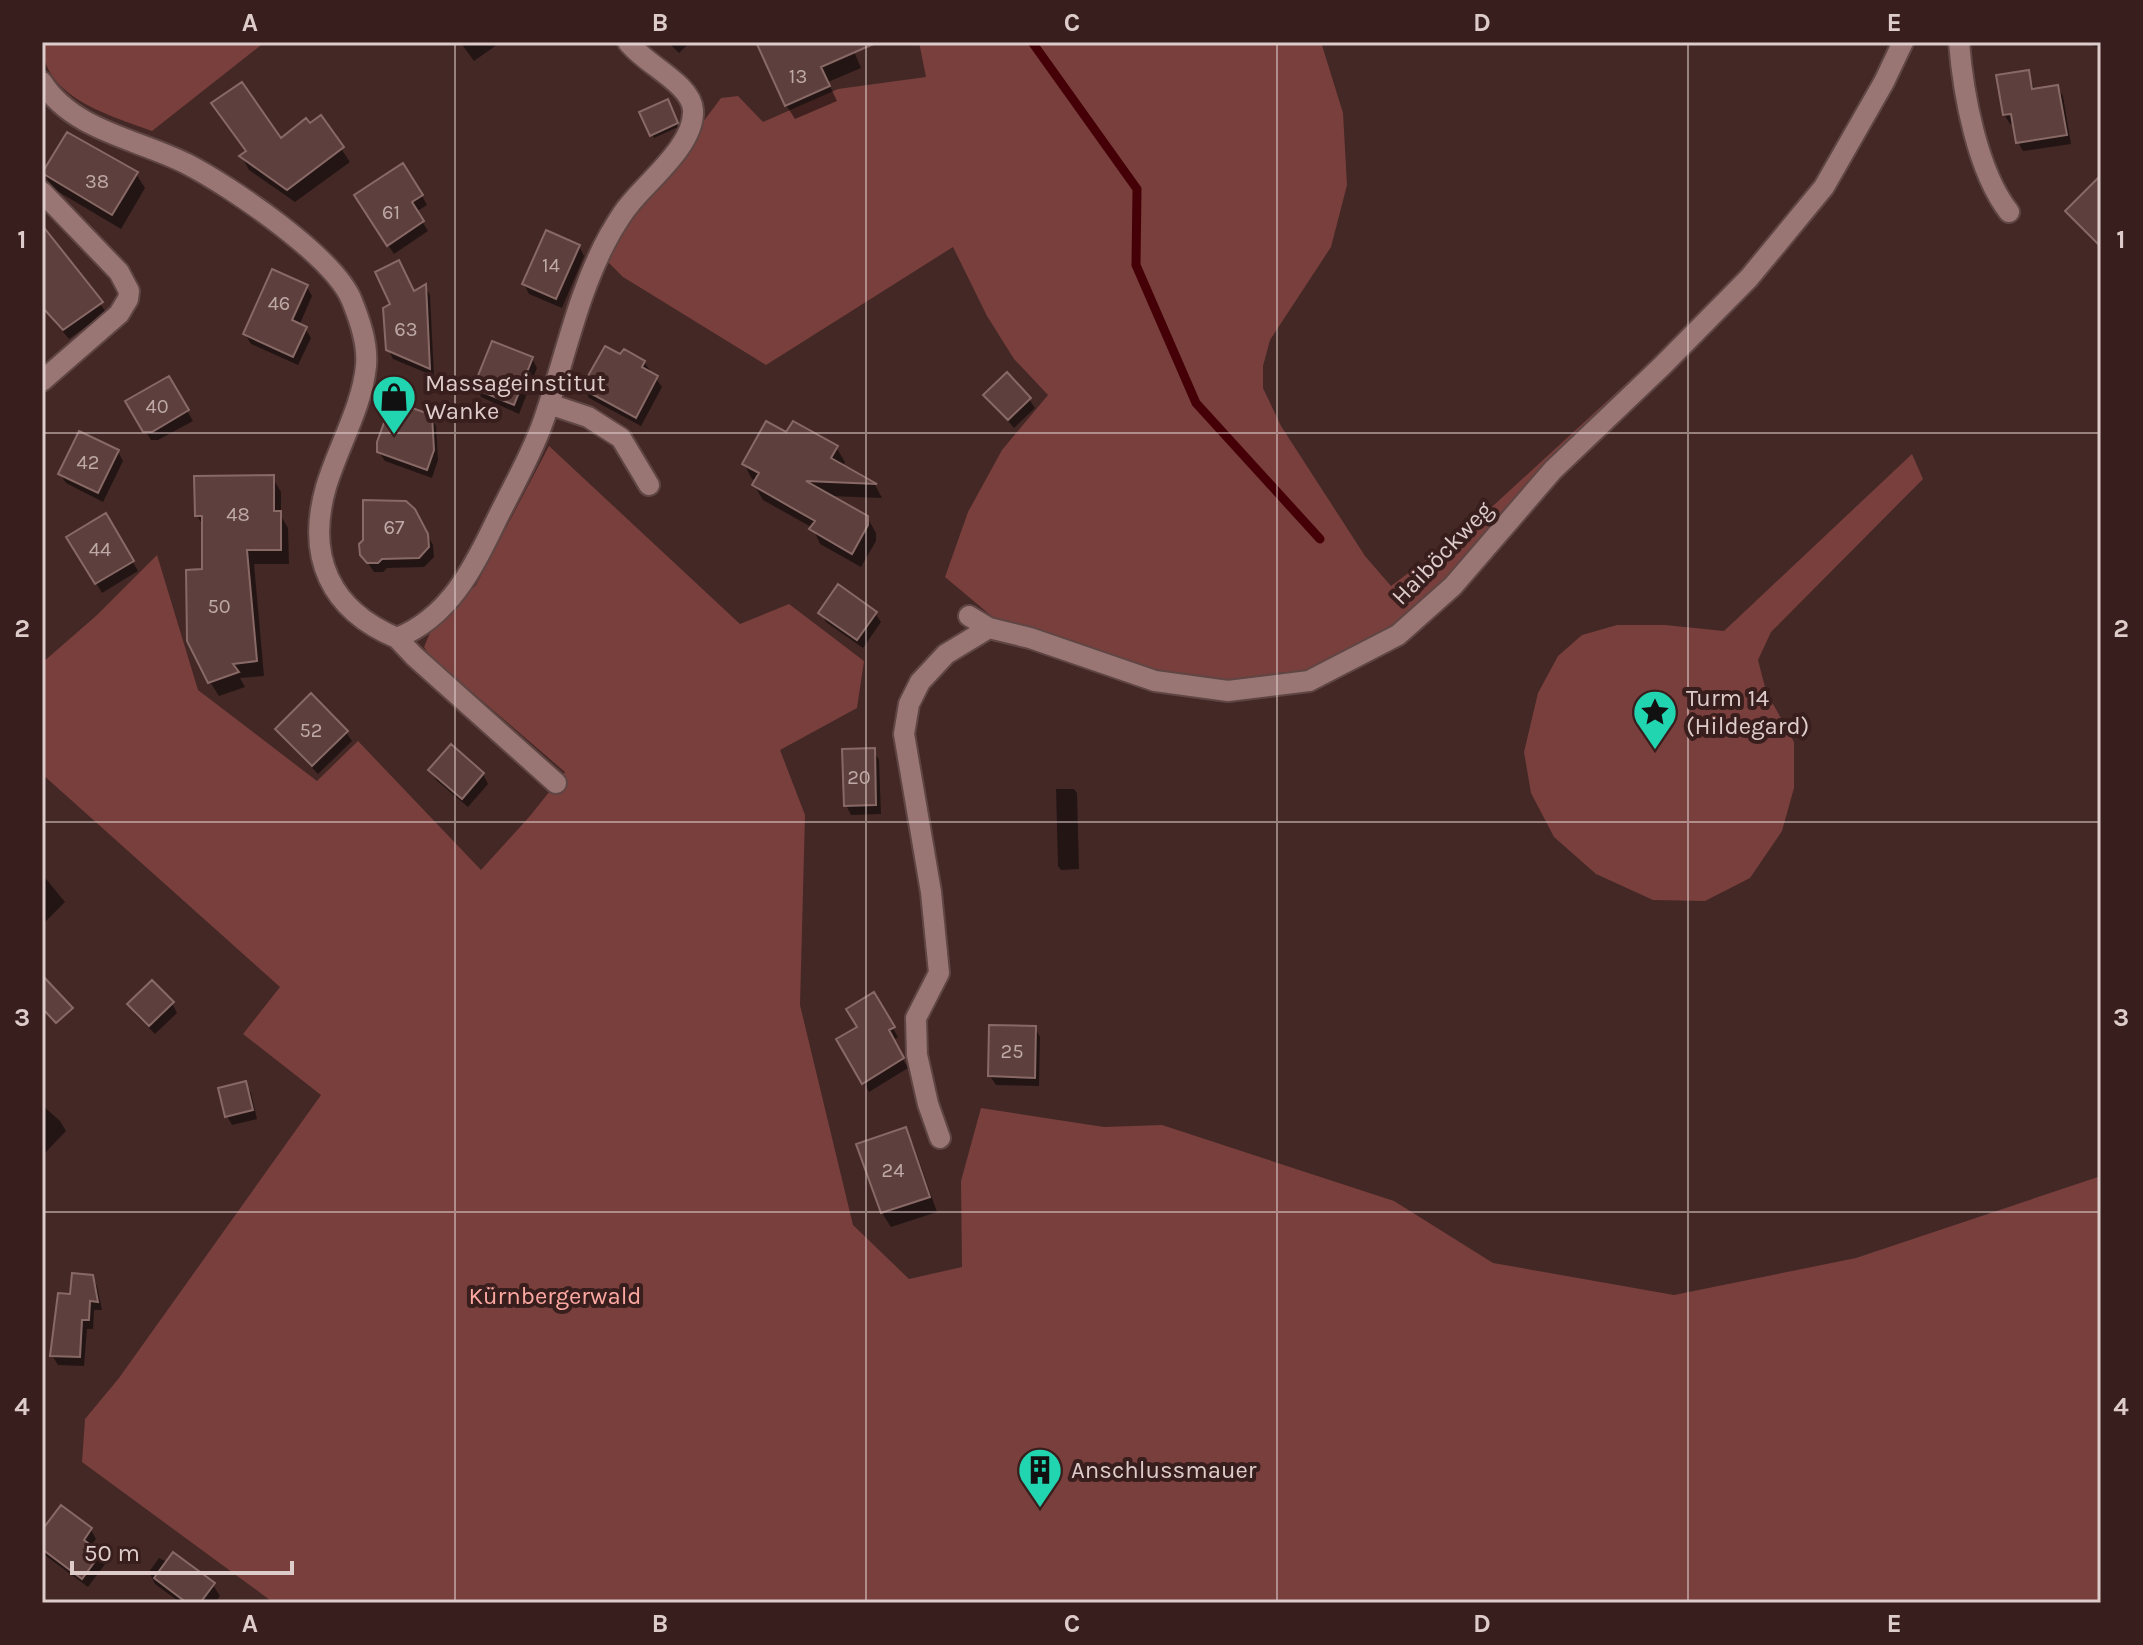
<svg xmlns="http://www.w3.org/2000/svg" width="2143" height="1645" font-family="Karla,sans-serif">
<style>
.green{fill:#793f3c}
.shadow{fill:#0007}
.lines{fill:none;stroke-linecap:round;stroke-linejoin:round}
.stream{stroke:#450007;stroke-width:9}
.building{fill:#5d403e;stroke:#886966;stroke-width:2}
.minor-casing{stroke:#5f4644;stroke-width:24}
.minor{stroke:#997673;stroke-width:20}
.grid{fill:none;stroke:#decccb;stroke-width:2;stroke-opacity:0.55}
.labels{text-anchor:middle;stroke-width:8;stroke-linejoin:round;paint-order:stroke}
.number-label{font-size:20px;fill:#bea9a8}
.poi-label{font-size:24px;fill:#decccb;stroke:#381e1d;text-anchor:start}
.street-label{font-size:24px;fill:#decccb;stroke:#381e1d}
.park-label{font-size:24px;fill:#fea8a2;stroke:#381e1d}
.neatline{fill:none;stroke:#decccb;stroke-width:3}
.grid-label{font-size:26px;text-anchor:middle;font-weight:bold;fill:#decccb}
</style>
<rect width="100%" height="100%" fill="#432826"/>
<path class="green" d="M42 42H265L152 131C110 115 42 98 42 42Z
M919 42H1321L1343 113 1347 185 1331 247 1270 340 1263 366V388L1281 426 1365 556 1391 586 1470 527 1642 369 1547 465 1447 581 1399 624 1315 669 1263 683 1174 679 995 619 945 577 968 512 1002 450 1048 395 1014 359 987 316 953 247 766 365 623 277 607 261 612 243 721 98 738 96 763 122 838 89 926 77Z
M549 446 740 624 789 604 864 661 857 708 780 750 805 815 800 1005 853 1225 909 1279 962 1267 961 1181 981 1108 1104 1127 1162 1125 1394 1201 1493 1263 1674 1295 1856 1258 2101 1176V1603H274L82 1462 85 1419 119 1378 321 1095 243 1034 280 987 42 774V663L97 615 157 555 198 690 317 781 358 741 481 870 530 816 565 772 429 655 424 647 430 633 476 585Z
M1912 454 1923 479 1771 632 1758 660 1766 691 1794 742V788L1782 831 1750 878 1705 901 1653 900 1596 874 1554 837 1531 793 1524 752 1538 693 1558 656 1582 635 1617 625H1665L1724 631Z"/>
<path class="shadow" d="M460 42H501L474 61Z
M668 42H690L679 53Z
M774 42H850L861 68 828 82 837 101 795 119 786 105Z
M2091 42H2101V48L2093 46Z
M2028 72 2035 90 2057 87 2063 96 2071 144 2023 151 2018 142 2014 123 2010 124 2004 114Z
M670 105 678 127 654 138 642 113Z
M221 116 280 141 320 117 350 162 295 202 249 170 242 157 247 153Z
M44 173 136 174 145 188 121 229 52 188Z
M2101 177V249L2073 220 2068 211Z
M422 196 427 205 416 212 428 231 394 254 362 205Z
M42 228 106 312 69 339 42 307Z
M579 246 584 256 562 308 529 294 524 284Z
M307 287 312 296 299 326 305 328 311 338 298 365 251 344 245 334Z
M425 287 430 295 434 376 393 359 388 349 393 305Z
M621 357 644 362 662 387 641 426 589 398 584 388Z
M532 358 537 368 519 414 481 397 476 387Z
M168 378 193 421 158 440H151L128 401Z
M986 395 1029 399 1035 408 1014 428Z
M431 417 436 426 438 460 432 478 385 461 379 452Z
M787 435 836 447 845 462 842 467 875 485 882 498 828 496 867 517 876 533V541L861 567 820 544 813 528 763 500 754 485 757 481 752 479 744 464Z
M118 452 123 461 103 502 66 483 60 474Z
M272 477 281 492V516L288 528 289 564H254L264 676 240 678 245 687 219 696 210 682 204 527 197 516Z
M413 510 433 545 434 557 424 567 387 568 383 572H374L362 554Z
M105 516 138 571 102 593 69 538Z
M821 613H875L881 622 863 648 826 622Z
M278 729 346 732 352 741 318 774 283 738Z
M873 750 879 760 881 814 851 815 846 805Z
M431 771 483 774 488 784 468 807 436 780Z
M1056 789H1074L1077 793 1079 869 1061 870 1058 866Z
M42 874 65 902 42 925Z
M873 995 898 1037 892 1041 908 1068 869 1092 838 1040 859 1028Z
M172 1003 177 1013 155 1034 135 1014 130 1005Z
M1035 1028 1040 1037 1039 1086 996 1085 990 1076Z
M245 1083 251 1093 257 1119 232 1125 227 1116Z
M42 1105 60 1121 66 1131 44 1154 42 1152Z
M905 1130 913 1144 937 1212 891 1227 882 1213 859 1145Z
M92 1276 97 1286 102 1310H94L93 1329H87L84 1366 58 1365 52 1355 72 1296Z
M91 1530 96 1539 90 1547 100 1554 105 1564 88 1587 42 1553V1534Z
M159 1558 213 1585 220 1596 217 1600 221 1603H181L155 1584 149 1572Z"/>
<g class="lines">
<path class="stream" d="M1032 42 1137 189 1136 265 1196 403 1320 539"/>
</g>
<path class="building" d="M756 42H878L821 67 830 86 785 106Z
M2029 70 2032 89 2058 85 2067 135 2016 143 2011 114 2003 115 1996 75Z
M242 82 281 138 306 118 310 123 321 115 344 147 287 190 239 156 246 151 211 103Z
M668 99 678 123 650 136 639 112Z
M67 132 138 172 112 215 42 173Z
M403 163 423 195 412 202 424 221 387 246 354 195Z
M2101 175V247L2065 211Z
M42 225 103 302 63 330 42 307Z
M546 230 580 245 556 299 522 284Z
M399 260 414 291 426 284 430 369 386 350 383 308 390 304 375 272Z
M272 269 308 285 292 320 307 327 293 357 243 334Z
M492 341 533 357 514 405 473 388Z
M605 346 620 354 624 349 645 361 642 367 658 376 636 418 581 388Z
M1007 372 1031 398 1008 420 983 395Z
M169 376 189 410 152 432H143L125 401Z
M392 401 432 415 434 450 427 470 377 452V442Z
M766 421 786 432 793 421 838 446 831 458 877 484 806 481 868 516V525L852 554 809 529 815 521 752 485 759 473 742 464Z
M79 431 119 450 98 493 58 474Z
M274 475V511H281V550H247L257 661 233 664 239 672 208 683 187 641 186 570 202 569V516H195L194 476Z
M363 500 406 501 415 509 428 534 429 547 419 558 382 559 378 563H367L360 555 359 544 363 540Z
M106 513 134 561 95 584 66 537Z
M838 584 877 612 857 640 818 613Z
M311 693 348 731 312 766 275 729Z
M451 744 484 773 462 799 428 770Z
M875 748 876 805 844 806 842 749Z
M42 975 73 1008 56 1023 42 1008Z
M152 980 174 1002 149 1026 127 1004Z
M874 992 895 1027 889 1030 904 1058 862 1084 836 1039 857 1027 846 1009Z
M989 1025 1036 1026 1035 1078 988 1076Z
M246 1081 253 1110 225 1117 218 1088Z
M906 1127 930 1197 881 1213 856 1144Z
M72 1273 93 1275 98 1302 90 1301 89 1320H82L80 1357 50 1356 58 1293 70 1294Z
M61 1505 92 1528 84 1540 101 1553 82 1579 42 1549V1530Z
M173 1552 215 1583 200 1603H187L154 1578Z"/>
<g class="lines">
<g class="minor-casing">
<path id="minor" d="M1959 42C1963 93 1977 171 2009 212
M42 82C73 131 138 139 187 164 230 186 335 257 352 301 360 321 368 344 366 366 362 407 338 447 326 487 306 557 330 610 397 638
M42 192 119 272 129 291 128 299 119 314 42 381
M549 404 588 417 621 438 649 485
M969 616 989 628 1030 638 1155 681 1228 691 1309 681 1398 635 1453 586 1553 470 1662 366 1749 278 1824 187 1884 82 1903 42
M556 783 414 656 397 638C449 617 473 569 496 521 512 488 531 456 543 422 565 360 577 293 610 234 616 224 622 213 630 204 650 179 695 144 693 110 691 83 644 64 628 42
M940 1138 928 1104 917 1055 916 1018 939 973 931 892 904 734 909 704 920 682 946 654 989 628"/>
</g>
<use href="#minor" class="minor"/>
</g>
<path class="grid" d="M455 42V1603M866 42V1603M1277 42V1603M1688 42V1603M42 433H2101M42 822H2101M42 1212H2101"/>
<defs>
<g id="shop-pin" transform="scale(2.3)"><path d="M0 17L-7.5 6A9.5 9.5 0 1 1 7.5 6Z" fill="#21d5b0" stroke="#381e1d"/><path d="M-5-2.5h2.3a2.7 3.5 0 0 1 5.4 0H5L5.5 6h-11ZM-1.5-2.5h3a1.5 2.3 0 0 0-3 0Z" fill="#111"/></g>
<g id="sight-pin" transform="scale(2.3)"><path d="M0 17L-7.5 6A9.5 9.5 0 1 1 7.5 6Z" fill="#21d5b0" stroke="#381e1d"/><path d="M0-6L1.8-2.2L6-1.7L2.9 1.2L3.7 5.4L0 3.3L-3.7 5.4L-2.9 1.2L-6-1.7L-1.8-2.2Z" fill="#111"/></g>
<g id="building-pin" transform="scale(2.3)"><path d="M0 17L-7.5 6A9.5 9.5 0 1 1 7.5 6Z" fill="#21d5b0" stroke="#381e1d"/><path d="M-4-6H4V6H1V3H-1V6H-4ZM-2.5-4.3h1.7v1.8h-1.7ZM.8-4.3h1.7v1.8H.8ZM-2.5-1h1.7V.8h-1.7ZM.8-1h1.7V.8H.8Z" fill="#111"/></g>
</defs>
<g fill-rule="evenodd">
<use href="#shop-pin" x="394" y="397"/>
<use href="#sight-pin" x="1655" y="712"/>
<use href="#building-pin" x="1040" y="1470"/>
</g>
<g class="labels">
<g class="number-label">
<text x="798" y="83">13</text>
<text x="97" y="188">38</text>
<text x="391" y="219">61</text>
<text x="551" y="272">14</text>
<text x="279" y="310">46</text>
<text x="406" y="336">63</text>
<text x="157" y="413">40</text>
<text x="88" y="469">42</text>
<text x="238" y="521">48</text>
<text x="394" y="534">67</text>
<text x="100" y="556">44</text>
<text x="219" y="613">50</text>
<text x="311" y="737">52</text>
<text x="859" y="784">20</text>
<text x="1012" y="1058">25</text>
<text x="893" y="1177">24</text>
</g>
<g class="poi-label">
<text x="425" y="391">Massageinstitut<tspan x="425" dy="28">Wanke</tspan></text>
<text x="1686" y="706">Turm 14<tspan x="1686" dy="28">(Hildegard)</tspan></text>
<text x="1071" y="1478">Anschlussmauer</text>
</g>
<g class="street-label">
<text transform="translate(1442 553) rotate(-46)" y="8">Haiböckweg</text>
</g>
<g class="park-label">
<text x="555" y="1304">Kürnbergerwald</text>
</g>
</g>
<rect width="2143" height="1645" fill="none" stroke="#381e1d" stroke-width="88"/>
<path d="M72 1561v12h220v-12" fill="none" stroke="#decccb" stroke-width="4"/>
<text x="84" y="1561" font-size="24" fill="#decccb" stroke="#381e1d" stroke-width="6" paint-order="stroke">50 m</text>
<rect x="44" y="44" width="2055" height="1557" class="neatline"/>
<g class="grid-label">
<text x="250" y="31">A</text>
<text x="660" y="31">B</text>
<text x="1072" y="31">C</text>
<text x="1482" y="31">D</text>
<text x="1894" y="31">E</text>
<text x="22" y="248">1</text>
<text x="2121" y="248">1</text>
<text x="22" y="637">2</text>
<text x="2121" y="637">2</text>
<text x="22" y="1026">3</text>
<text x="2121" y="1026">3</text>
<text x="22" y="1415">4</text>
<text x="2121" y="1415">4</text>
<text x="250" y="1632">A</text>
<text x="660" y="1632">B</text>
<text x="1072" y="1632">C</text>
<text x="1482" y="1632">D</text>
<text x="1894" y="1632">E</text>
</g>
</svg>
